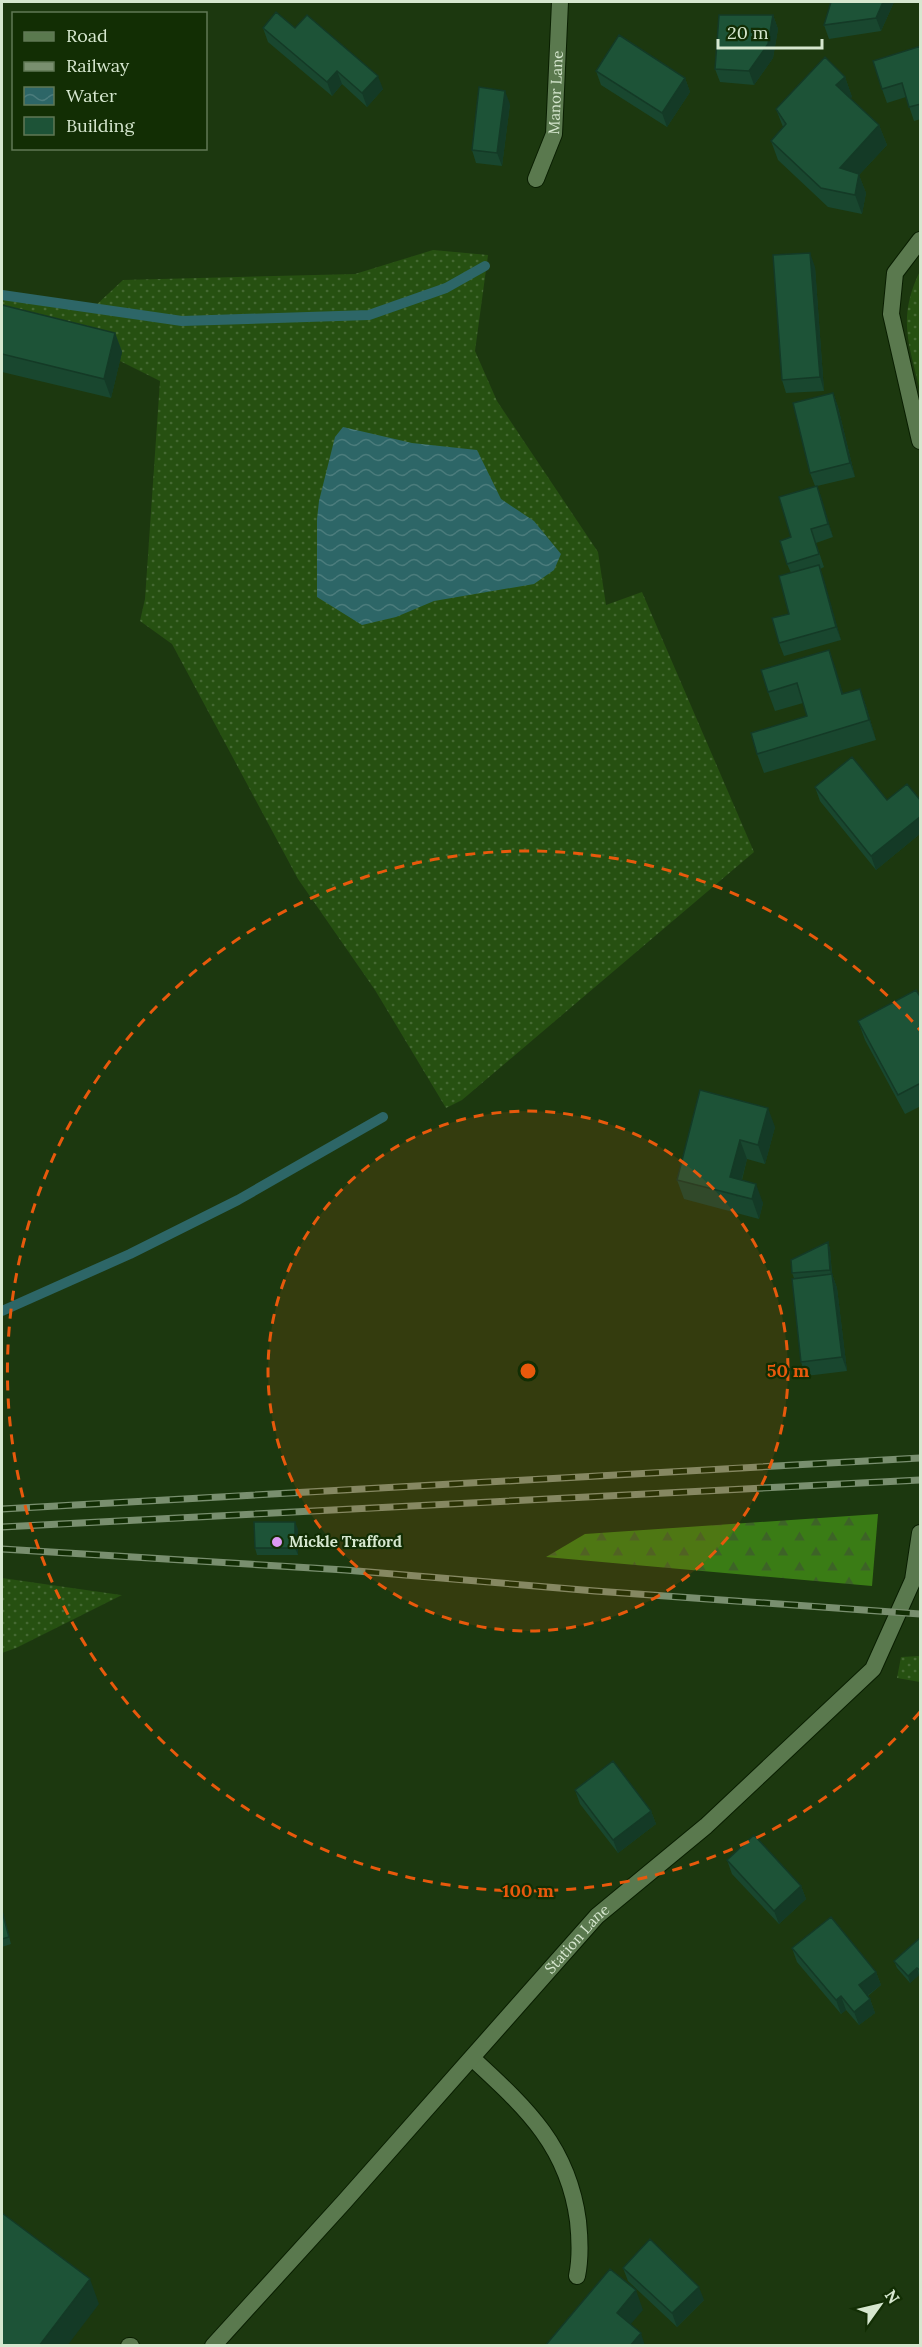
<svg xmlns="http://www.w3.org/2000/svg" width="922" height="2347" font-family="Lora,serif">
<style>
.grass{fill:url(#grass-dots)}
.forest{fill:url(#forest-firs)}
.water{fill:url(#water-waves)}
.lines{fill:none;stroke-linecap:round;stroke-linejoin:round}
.stream{stroke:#2d6667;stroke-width:10}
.service-casing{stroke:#091e01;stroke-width:18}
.minor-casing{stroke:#091e01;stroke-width:18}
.tertiary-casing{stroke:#091e01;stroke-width:18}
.service{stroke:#5a794e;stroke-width:16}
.minor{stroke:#5a794e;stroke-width:16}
.tertiary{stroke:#5a794e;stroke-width:16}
.rail-casing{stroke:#798f6f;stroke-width:7}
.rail{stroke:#122e04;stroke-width:4.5;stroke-dasharray:14;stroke-linecap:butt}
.wall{fill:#19472f}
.shaded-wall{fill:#143a26}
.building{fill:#1d5337;stroke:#143a26;stroke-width:1.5}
.ring{fill:none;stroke:#e8590c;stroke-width:3;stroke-dasharray:10 8}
.poi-dot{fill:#dd99f4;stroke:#122e04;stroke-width:2}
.labels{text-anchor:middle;stroke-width:4.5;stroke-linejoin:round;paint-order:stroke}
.street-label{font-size:15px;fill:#d6e7cf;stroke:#122e04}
.poi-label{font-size:15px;font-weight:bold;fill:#d6e7cf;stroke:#122e04;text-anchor:start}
.centre{fill:#e8590c;stroke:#122e04;stroke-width:3}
.ring-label{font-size:18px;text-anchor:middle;font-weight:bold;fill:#e8590c;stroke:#122e04;stroke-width:4.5;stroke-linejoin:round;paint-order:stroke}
</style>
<defs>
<pattern id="grass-dots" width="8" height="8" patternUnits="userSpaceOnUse" patternTransform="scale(1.5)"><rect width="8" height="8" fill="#265011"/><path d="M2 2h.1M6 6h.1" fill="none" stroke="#456933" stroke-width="1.8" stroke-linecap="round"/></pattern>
<pattern id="forest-firs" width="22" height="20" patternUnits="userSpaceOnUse" patternTransform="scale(1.5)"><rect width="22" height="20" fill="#3a7c15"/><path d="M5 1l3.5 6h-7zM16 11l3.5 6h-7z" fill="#3d6327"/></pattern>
<pattern id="water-waves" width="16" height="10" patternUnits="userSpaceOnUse" patternTransform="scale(1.5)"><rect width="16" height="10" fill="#2d6667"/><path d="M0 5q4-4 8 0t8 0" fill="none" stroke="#4b7c7c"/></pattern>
</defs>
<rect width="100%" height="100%" fill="#1c380f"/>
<path class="grass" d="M433 250 488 255 475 351 497 401 598 552 606 605 642 592 754 852 462 1100 446 1108 375 990 298 879 172 644 140 621 145 599 160 381 120 361 122 352 2 323V295L94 307 123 280 355 274Z
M920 271V391C909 343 897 319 920 271Z
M2 1578 121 1595H122L16 1648 2 1653Z
M920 1656V1682L897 1678 901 1657Z"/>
<path class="forest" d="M878 1514 872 1586 546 1557 585 1534Z"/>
<path class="water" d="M343 427 412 443 477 450 501 499 534 521 561 554 554 570 534 584 434 601 396 617 362 625 317 597V519L319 501 335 437Z"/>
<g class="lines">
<path class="stream" d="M2 295 182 321 369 315 446 288 485 266
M2 1311 130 1254 238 1200 383 1117"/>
<g class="service-casing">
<g id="service">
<path id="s1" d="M536 179 554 134 560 2"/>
<path d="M472 2058C525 2107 568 2145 578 2221 580 2240 581 2257 577 2276"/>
<path d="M129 2346H131"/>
</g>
</g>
<g class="minor-casing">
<path id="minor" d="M920 240 895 273 891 314 920 441"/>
</g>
<g class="tertiary-casing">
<g id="tertiary">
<path id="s2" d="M213 2346 344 2202 597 1916 706 1826 873 1669 913 1580 920 1533"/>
</g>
</g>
<use href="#service" class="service"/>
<use href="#minor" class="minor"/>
<use href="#tertiary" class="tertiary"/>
<g class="rail-casing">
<path id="rail" d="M2 1509 920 1458
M2 1527 920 1480
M2 1549 345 1570 595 1591 920 1614"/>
</g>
<use href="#rail" class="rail"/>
</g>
<path class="wall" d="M831 2H894L881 31 829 39 824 25Z
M773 15 778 29 773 58 754 85 720 82 715 69Z
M263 28H295L383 89 367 107 342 84 332 96 268 42Z
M921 46V119L914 121 906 97 887 103 882 89Z
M596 71 685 78 690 92 667 127 601 85Z
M845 77 852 97 850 98 879 125 887 145 859 175 866 193 862 214 828 207 778 160 771 141 783 127 776 109Z
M510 104 502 166 476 163 472 150Z
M815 267 824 391 786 393 782 380Z
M2 305 115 333 122 352 111 398 2 372Z
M833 393 838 407 855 477 817 486 833 537 816 543 824 567 820 569 841 640 784 656 779 643 789 614 791 573 787 564 791 537 815 486 810 473Z
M829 650 843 694 860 689 867 709 876 740 764 773 757 754 807 716 803 703 775 711 768 692Z
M815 787 887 800 921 801V833L876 870 820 801Z
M921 998V1106L905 1114 865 1040 858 1021Z
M700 1090 775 1127 765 1164 747 1159 742 1180 763 1203 759 1219 684 1199 677 1180Z
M828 1242 830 1249 832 1274 837 1288 847 1371 806 1376 801 1362 794 1278 792 1273Z
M298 1529V1555H257L255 1548Z
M575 1790 651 1811 656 1824 618 1853 580 1804Z
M727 1860 801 1886 806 1899 779 1924 732 1874Z
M2 1909 11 1944 2 1947Z
M921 1937V1976L919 1975 910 1983 897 1968 894 1961Z
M792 1948 876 1972 881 1985 868 1996 870 1999 875 2013 859 2025 846 2010 841 2014 797 1962Z
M623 2268 704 2300 677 2327 628 2281Z"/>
<path class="shaded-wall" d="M883 2H894L881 31 876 18Z
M773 15 778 29 773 58 754 85 749 71Z
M337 71 342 84 332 96 327 82Z
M378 76 383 89 367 107 362 93Z
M845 77 852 97 843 104 836 85Z
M685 78 690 92 667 127 662 113Z
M505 91 510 104 502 166 497 153Z
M879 125 887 145 859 175 866 193 862 214 855 195 840 168Z
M810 253 815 267 824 391 820 377Z
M115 333 122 352 111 398 104 379Z
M833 393 838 407 855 477 850 463Z
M817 486 822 499 833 537 828 524Z
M819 565 824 579 841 640 836 627Z
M829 650 836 669 849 714 842 694Z
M860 689 867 709 876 740 869 720Z
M921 816V833L876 870 871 856Z
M768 1108 775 1127 765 1164 758 1145Z
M740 1140 747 1159 737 1197 730 1177Z
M756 1184 763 1203 759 1219 752 1199Z
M828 1242 830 1249 832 1277 830 1270Z
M832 1274 837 1288 847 1371 842 1357Z
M295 1522 298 1529V1555L295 1548Z
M651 1811 656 1824 618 1853 613 1840Z
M801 1886 806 1899 779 1924 774 1911Z
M917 1968 919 1975 910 1983 908 1976Z
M876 1972 881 1985 864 1998 859 1985Z
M841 1996 846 2010 841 2014 836 2000Z
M870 1999 875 2013 859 2025 854 2012Z
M90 2279 99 2304 67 2346H39Z
M699 2287 704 2300 677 2327 672 2313Z
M636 2290 643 2310 624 2332 617 2313Z
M641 2333 645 2346H630Z"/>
<path class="building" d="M831 2H883L876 18 824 25Z
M276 12 295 28 307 15 378 76 362 93 337 71 327 82 263 28Z
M719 15H773L768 44 749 71 715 69Z
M619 35 685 78 662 113 596 71Z
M921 46V104L909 107 902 83 882 89 873 61Z
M825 57 845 77 836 85 879 125 840 168 859 174 855 195 821 188 771 141 786 124 776 109Z
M479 87 505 91 497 153 472 150Z
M810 253 820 377 782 380 773 255Z
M2 305 115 333 104 379 2 354Z
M833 393 850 463 810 473 793 403Z
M817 486 828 524 811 529 819 554 787 564 780 541 791 537 779 497Z
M819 565 836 627 779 643 772 618 789 614 779 576Z
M829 650 842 694 860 689 869 720 757 754 751 733 807 716 797 683 768 692 761 670Z
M852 757 887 800 907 784 921 801V816L871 856 815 787Z
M916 990 921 998V1083L898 1095 858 1021Z
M700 1090 768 1108 758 1145 740 1140 730 1177 756 1184 752 1199 677 1180Z
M828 1242 830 1270 792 1273 791 1260Z
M832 1274 842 1357 801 1362 792 1279Z
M254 1522H295V1548H255Z
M613 1761 651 1811 613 1840 575 1790Z
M754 1835 801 1886 774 1911 727 1860Z
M2 1911 9 1937 2 1939Z
M831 1917 876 1972 859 1985 870 1999 854 2012 841 1996 836 2000 792 1948Z
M921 1937V1971L917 1968 908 1976 894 1961Z
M2 2213 90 2279 39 2346H2Z
M650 2239 699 2287 672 2313 623 2268Z
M610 2269 636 2290 617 2313 641 2333 630 2346H545Z"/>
<circle cx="528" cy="1371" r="260" fill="#e8590c" fill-opacity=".12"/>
<g class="ring">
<circle cx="528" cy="1371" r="260"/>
<path d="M920 1712A520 520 0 1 1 920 1030"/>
</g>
<circle class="poi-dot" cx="277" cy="1542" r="6"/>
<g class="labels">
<g class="street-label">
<text dy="5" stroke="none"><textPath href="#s1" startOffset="90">Manor Lane</textPath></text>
<text dy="5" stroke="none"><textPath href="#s2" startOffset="546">Station Lane</textPath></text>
</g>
<g class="poi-label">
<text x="289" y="1547">Mickle Trafford</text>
</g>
</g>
<circle cx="528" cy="1371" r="9" class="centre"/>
<g class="ring-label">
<text x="788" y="1377">50 m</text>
<text x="528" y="1897">100 m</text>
</g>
<rect width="922" height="2347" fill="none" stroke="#d6e7cf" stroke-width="6"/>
<rect x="12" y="12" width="195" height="138" fill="#122e04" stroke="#607855" stroke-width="1.5"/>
<rect x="24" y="32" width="30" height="9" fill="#5a794e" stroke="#607855" stroke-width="1.5"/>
<text x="66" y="42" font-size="18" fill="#d6e7cf">Road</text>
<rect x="24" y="62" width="30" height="9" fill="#798f6f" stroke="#607855" stroke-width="1.5"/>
<text x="66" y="72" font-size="18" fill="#d6e7cf">Railway</text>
<rect x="24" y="87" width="30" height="18" fill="url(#water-waves)" stroke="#607855" stroke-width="1.5"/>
<text x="66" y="102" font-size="18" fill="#d6e7cf">Water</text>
<rect x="24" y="117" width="30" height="18" fill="#1d5337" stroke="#607855" stroke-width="1.5"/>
<text x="66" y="132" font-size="18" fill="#d6e7cf">Building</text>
<g transform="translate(880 2305) rotate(56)" stroke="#122e04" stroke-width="4.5" paint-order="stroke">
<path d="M0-4.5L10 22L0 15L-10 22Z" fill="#d6e7cf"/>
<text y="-9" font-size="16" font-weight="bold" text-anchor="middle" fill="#d6e7cf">N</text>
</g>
<path d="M718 39v9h104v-9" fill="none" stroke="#d6e7cf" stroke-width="3"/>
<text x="727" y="39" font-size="18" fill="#d6e7cf" stroke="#122e04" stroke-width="4.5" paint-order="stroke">20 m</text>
</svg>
